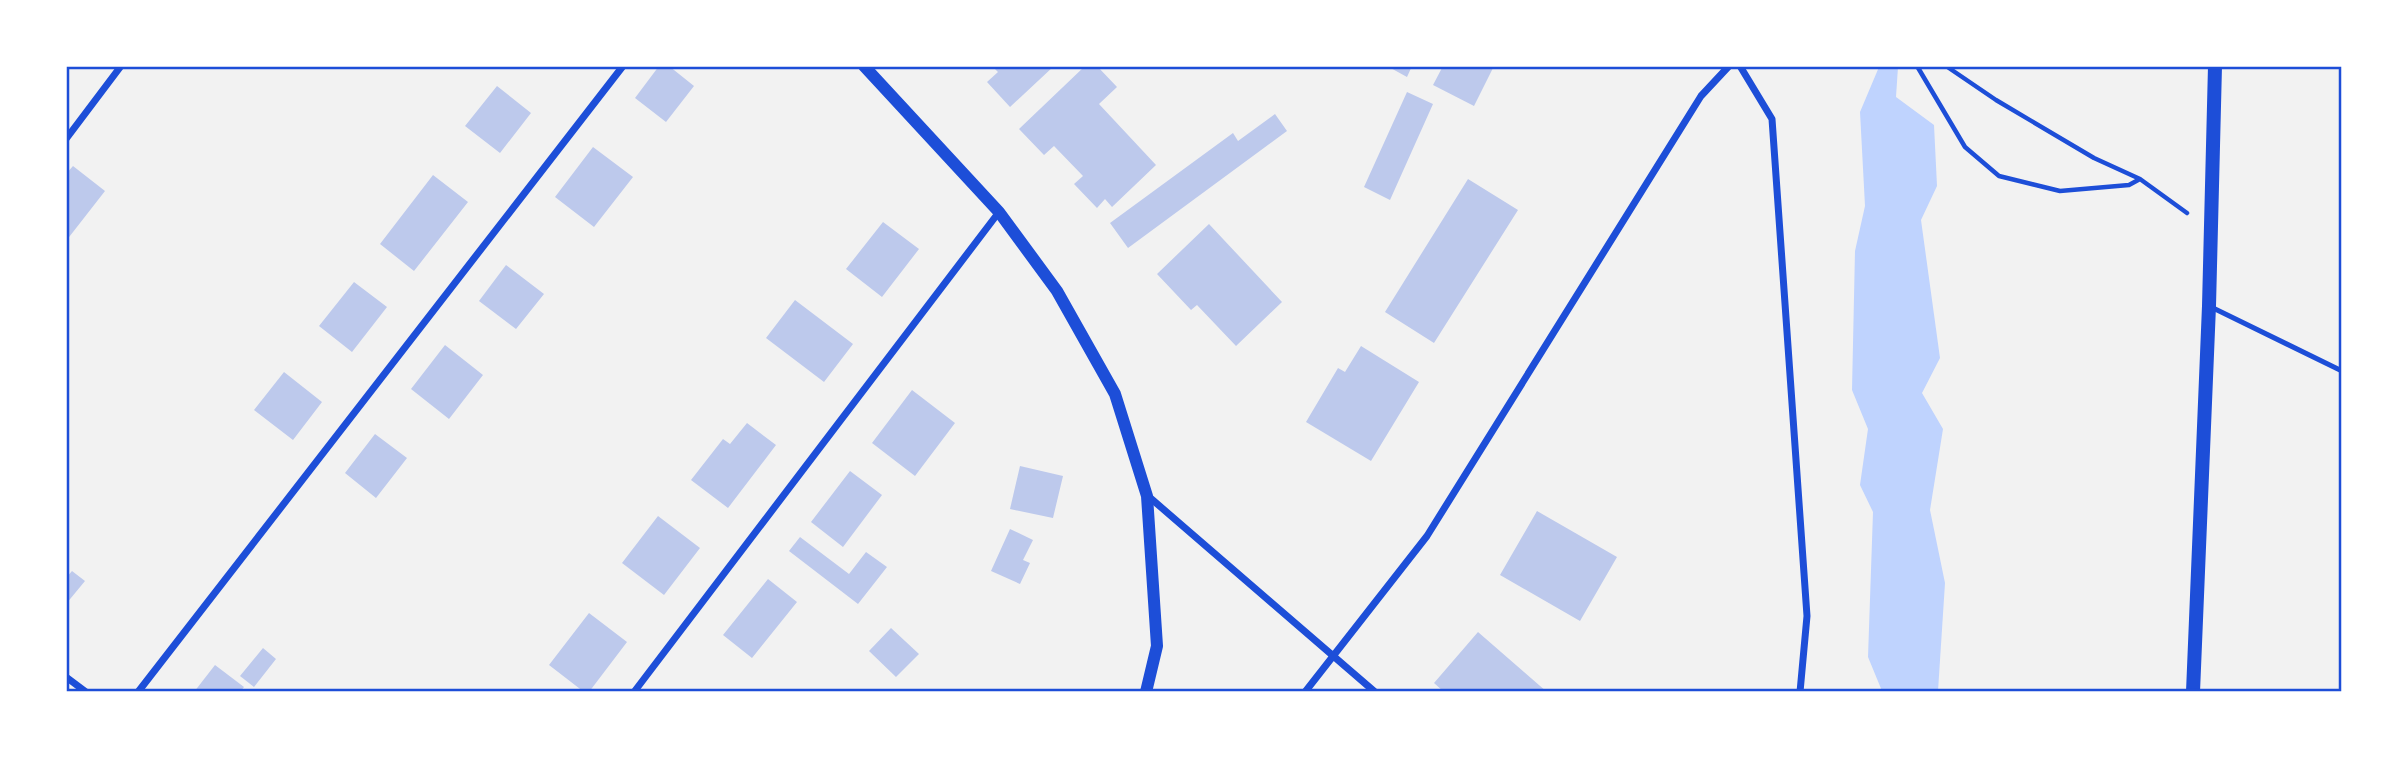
<svg xmlns="http://www.w3.org/2000/svg" width="2408" height="758" font-family="'PT Sans',sans-serif">
<style>
.water{fill:#bfd3fe}
.building{fill:#bdc9ec}
.lines{fill:none;stroke-linecap:round;stroke-linejoin:round}
.path{stroke:#1d4ed8;stroke-width:4.5}
.service{stroke:#1d4ed8;stroke-width:5}
.minor{stroke:#1d4ed8;stroke-width:7}
.tertiary{stroke:#1d4ed8;stroke-width:12}
.secondary{stroke:#1d4ed8;stroke-width:14}
.neatline{fill:none;stroke:#1d4ed8;stroke-width:2.5}
</style>
<rect width="100%" height="100%" fill="#f2f2f2"/>
<path class="water" d="M1879 67H1898L1896 97 1934 125 1937 186 1921 220 1940 358 1922 393 1943 429 1930 510 1945 583 1938 691H1882L1868 657 1873 512 1860 485 1868 429 1852 390 1855 251 1865 206 1860 112Z"/>
<path class="building" d="M659 66H669L694 86 666 122 635 98Z
M992 66H1054L1010 107 987 82 998 72Z
M1085 66H1097L1117 87 1099 104 1156 165 1112 207 1105 199 1097 208 1074 184 1083 176 1054 146 1044 155 1019 129Z
M1387 66H1412L1407 77Z
M1443 66H1494L1474 106 1433 85Z
M497 86 531 113 500 153 465 126Z
M1407 92 1433 104 1390 200 1364 187Z
M1275 114 1287 131 1128 248 1110 223 1233 133 1238 141Z
M593 147 633 177 594 227 555 197Z
M73 166 105 191 66 241V174Z
M433 175 468 202 414 271 380 244Z
M1468 179 1518 210 1434 343 1385 312Z
M883 222 919 249 882 297 846 269Z
M1209 224 1282 302 1236 346 1197 305 1191 310 1157 274Z
M506 265 544 294 516 329 479 301Z
M354 282 387 307 352 352 319 326Z
M795 300 853 344 824 382 766 338Z
M445 345 483 375 449 419 411 389Z
M1361 346 1419 382 1371 461 1306 422 1338 368 1345 372Z
M284 372 322 402 293 440 254 410Z
M912 390 955 423 915 476 872 443Z
M747 423 776 445 728 508 691 480 723 439 730 444Z
M375 434 407 458 376 498 345 473Z
M1020 466 1063 476 1053 518 1010 509Z
M850 471 882 495 843 547 811 522Z
M1537 511 1617 557 1580 621 1500 575Z
M658 516 700 548 664 595 622 563Z
M1010 529 1033 540 1023 560 1030 563 1020 584 991 571Z
M800 537 849 574 866 552 887 567 858 604 789 551Z
M72 571 85 581 66 604V578Z
M768 579 797 602 752 658 723 635Z
M589 613 627 642 589 692H584L549 665Z
M891 628 919 654 896 677 869 651Z
M1478 632 1547 692H1444L1434 683Z
M263 648 276 659 254 687 240 676Z
M215 665 244 687 240 692H194Z"/>
<g class="lines">
<path class="path" d="M1917 66 1965 147 1999 176 2060 191 2129 185 2140 179
M1946 66 1996 100 2094 158 2140 179 2187 213"/>
<path class="service" d="M2211 307 2342 371"/>
<path class="minor" d="M1740 66 1772 119 1807 616 1800 692
M66 139 121 66
M1148 496 1375 692
M66 677 86 692
M138 692 623 66
M634 692 999 212
M1305 692 1427 536 1701 96 1729 66"/>
<path class="tertiary" d="M864 66 999 212 1057 291 1115 394 1147 496 1157 646 1146 692"/>
<path class="secondary" d="M2193 692 2209 306 2215 66"/>
</g>
<rect width="2408" height="758" fill="none" stroke="#ffffff" stroke-width="136"/>
<rect x="68" y="68" width="2272" height="622" class="neatline"/>
</svg>
